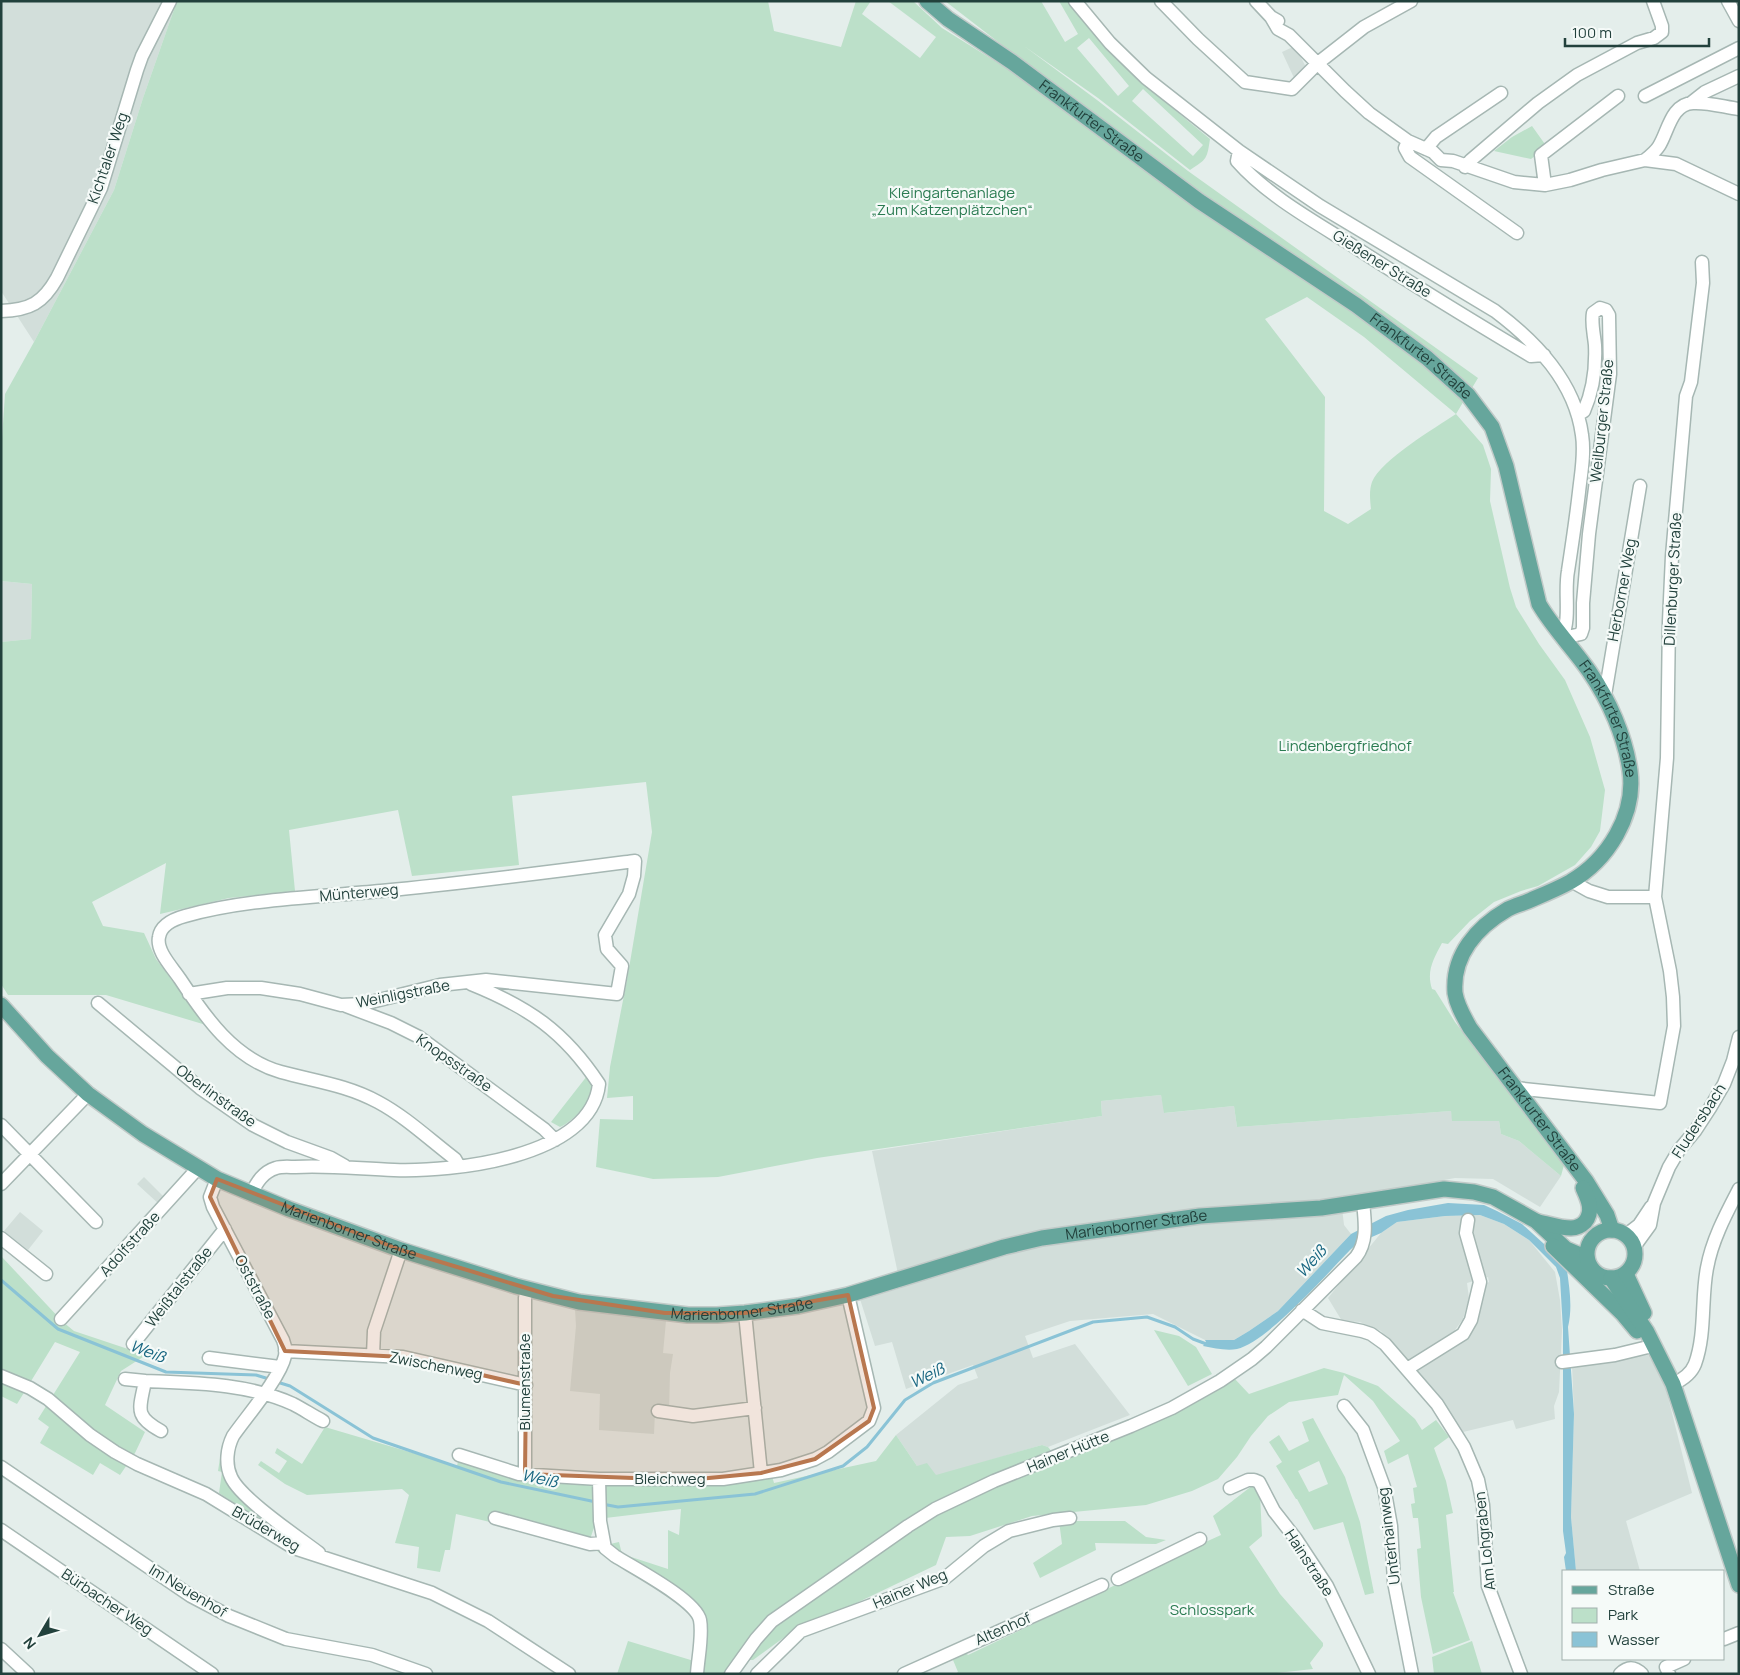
<svg xmlns="http://www.w3.org/2000/svg" width="1740" height="1675" font-family="Manrope,sans-serif">
<style>
.built{fill:#d2deda;fill-rule:evenodd}
.green{fill:#bce0c9;fill-rule:evenodd}
.water{fill:#8ac3d6}
.lines{fill:none;stroke-linecap:round;stroke-linejoin:round}
.stream{stroke:#8ac3d6;stroke-width:3}
.minor-casing{stroke:#a6b7b3;stroke-width:15}
.major-casing{stroke:#c1cac8;stroke-width:18}
.minor{stroke:#fff;stroke-width:12}
.major{stroke:#66a69c;stroke-width:15}
.marked{fill:#b8774f;fill-opacity:0.2;stroke:#b8774f;stroke-width:4;stroke-linejoin:round}
.labels{text-anchor:middle;stroke-width:4.5;stroke-linejoin:round;paint-order:stroke}
.street-label{font-size:15px;fill:#22413c;stroke:#f5faf8}
.park-label{font-size:15px;fill:#2a7b51;stroke:#f5faf8}
.water-label{font-size:16px;font-style:italic;fill:#186681;stroke:#f5faf8}
</style>
<rect width="100%" height="100%" fill="#e4eeeb"/>
<path class="built" d="M1 1H177L143 98 114 190 34 342 1 291Z
M1295 46 1309 73 1295 80 1282 52Z
M1 581 32 584 31 639 1 642Z
M1161 1095 1165 1113 1234 1106 1237 1127 1451 1111 1453 1121H1499L1501 1134 1519 1141 1561 1176 1540 1207 1493 1179 1455 1178 1341 1199 1344 1225 1351 1234 1278 1311 1249 1331 1234 1340H1205L1153 1314 1070 1321 1025 1336 1033 1358 1075 1344 1130 1415 1048 1447 1042 1445 936 1476 917 1466 896 1435 958 1385 978 1378 973 1365 906 1389 892 1342 875 1346 860 1299 901 1288 872 1151 1102 1116 1101 1101Z
M144 1177 166 1199 160 1205 137 1184Z
M20 1212 43 1231 28 1250 4 1231Z
M1480 1215 1504 1224 1529 1240 1555 1272 1560 1300 1562 1330 1559 1392 1554 1406 1555 1419 1516 1429 1513 1420 1463 1432 1381 1331 1360 1322 1342 1321 1328 1298 1381 1233 1397 1222 1445 1216ZM1488 1277 1489 1282 1485 1284 1473 1330 1469 1337 1460 1343 1455 1330 1463 1319 1469 1298 1467 1283Z
M575 1309 666 1321 663 1353 673 1354 670 1373 669 1412 655 1411 654 1434 599 1430 600 1394 570 1391 576 1326Z
M1648 1355 1664 1381 1692 1493 1626 1521 1640 1571H1576L1571 1517 1574 1414 1572 1365Z"/>
<path class="green" d="M177 1H768L774 31 841 47 856 1H871L862 14 920 58 936 37 888 1H913L942 28 1006 68 1197 205 1353 308 1424 361 1465 399 1456 414 1483 445 1491 469 1490 501 1510 588 1516 607 1539 644 1565 680 1590 737 1605 790 1600 831 1591 847 1575 865 1538 886 1521 891 1494 902 1470 921 1448 944 1442 943C1434 958 1426 971 1432 989L1435 990 1455 1022 1564 1165 1561 1176 1519 1141 1501 1134 1499 1121H1452L1451 1111 1237 1127 1234 1106 1164 1113 1161 1095 1101 1101 1102 1116 817 1158 718 1177 653 1179 596 1167 600 1119 633 1120V1096L607 1098 610 1067 627 980 652 832 646 782 512 796 519 865 412 876 398 810 289 830 295 891 229 898 160 914 166 863 92 902 103 926 144 933 156 959 206 1025 106 995H8L1 984V642L31 639 32 584 1 581V453L5 394 34 342 114 190 143 98ZM1307 297 1364 337 1456 414C1435 428 1381 460 1372 482 1369 491 1370 499 1371 509L1348 524 1324 511 1325 397 1265 319Z
M945 1H1041L1065 42 1078 34 1059 1H1068C1107 55 1159 97 1210 139 1207 159 1207 159 1190 170L1098 98 1024 46 1097 100 1188 171 1478 378 1469 393 1201 198ZM1089 38 1129 86 1118 96 1077 48ZM1143 89 1203 145 1193 156 1132 101Z
M1532 126 1547 147 1531 159 1494 151 1512 137Z
M587 1076C588 1078 591 1080 592 1083 597 1098 572 1122 560 1127L551 1122Z
M1 1256 63 1322 74 1331 146 1355 121 1371 105 1405 145 1432 135 1453 120 1475 100 1463 93 1475 40 1443 49 1427 38 1419 80 1352 55 1342 17 1404 1 1396Z
M1154 1330 1179 1336 1196 1347 1212 1374 1188 1386Z
M1324 1368 1344 1373 1378 1386 1415 1419 1422 1430 1436 1420 1449 1437 1434 1448 1446 1481 1453 1513 1446 1515 1454 1592H1453L1470 1640 1433 1654 1421 1597 1417 1549 1421 1548 1418 1518H1413L1411 1504 1415 1503 1413 1488 1417 1487 1408 1454 1388 1464 1384 1451 1400 1441 1373 1401 1344 1375 1338 1395 1289 1402 1268 1416 1251 1436 1237 1457 1218 1479 1192 1491 1146 1505 1032 1516 970 1536 946 1537 936 1565 846 1608 797 1628 753 1660H734L724 1674H617L628 1641 694 1661 699 1613 592 1548 619 1542 622 1554 668 1569V1530L679 1535 681 1509 597 1519 588 1545 456 1514 450 1550H445L440 1572 417 1568 419 1547 395 1543 409 1495 402 1489 307 1495 285 1484 258 1465 261 1461 279 1473 287 1461 275 1453 277 1448 302 1464 325 1427 457 1466 459 1457 605 1484 772 1476 774 1483 876 1461 896 1435 917 1466 927 1463 936 1475 1042 1445 1048 1447 1057 1458 1234 1378 1249 1394Z
M1313 1418 1345 1477 1360 1522 1374 1593 1365 1595 1343 1522 1314 1530 1297 1499H1296L1276 1466 1282 1462 1269 1442 1279 1435 1289 1451 1309 1441 1302 1422ZM1319 1461 1328 1484 1309 1492 1298 1471Z
M222 1445 225 1447 223 1461 286 1537 219 1493 222 1472 218 1471Z
M1253 1485H1256L1260 1493 1262 1536 1249 1547 1280 1594 1323 1643V1646L1310 1663 1313 1669 1268 1674H955L958 1672 953 1660 966 1653 968 1655 1128 1579V1577L1221 1535 1213 1516Z
M1059 1521H1125L1146 1537 1166 1540 1156 1544 1095 1543 1096 1550 1040 1578 1033 1563 1062 1544Z
M1472 1641 1482 1674H1434L1432 1657Z"/>
<path class="water" d="M1448 1203 1484 1205 1497 1211 1522 1224 1566 1264C1569 1285 1573 1306 1568 1327L1574 1414 1571 1517 1576 1571H1566L1564 1557 1566 1553 1563 1531V1330L1560 1278 1556 1267 1529 1240 1504 1224 1480 1215 1445 1216 1397 1222 1381 1233 1358 1243 1350 1250C1327 1274 1267 1342 1237 1349 1226 1351 1214 1348 1203 1346L1206 1342 1205 1340H1234L1249 1331 1278 1311 1351 1234 1386 1216 1408 1210Z"/>
<g class="lines">
<path class="stream" d="M1 1280 58 1329 166 1372 256 1375 269 1379
M277 1382 290 1386 373 1438 501 1482 596 1502
M602 1504 618 1507 755 1494 843 1466 867 1447 905 1400 933 1383 1093 1322 1147 1317 1175 1327 1193 1339 1209 1345"/>
<g class="minor-casing">
<path id="minor" d="M1075 1 1110 43 1146 78 1239 151 1320 206 1495 311C1536 342 1575 382 1582 435 1585 454 1581 473 1579 492 1576 518 1572 545 1568 571 1564 593 1571 617 1562 638
M1161 1 1198 39 1245 82 1292 89 1318 63 1364 27 1411 1
M1256 1 1271 17 1278 21
M1728 1 1739 21
M1271 17 1278 29 1289 35 1345 91 1369 113 1408 141 1433 152 1441 160 1453 161 1514 182 1545 185 1570 180 1602 170 1645 160 1676 164 1739 194
M1645 96 1739 48
M1691 103 1705 92 1739 76
M1408 141 1405 148 1410 157 1517 233
M1426 149 1436 137 1501 93
M1239 151 1237 161C1266 194 1310 219 1347 242 1407 281 1469 319 1531 356L1544 355
M1645 160C1650 156 1656 151 1659 146 1668 132 1671 104 1693 103 1708 102 1724 107 1739 109
M1465 167 1471 160 1538 103 1577 75 1637 43 1654 38 1662 32V26L1653 1
M1545 185 1541 155 1618 96
M1 311C30 310 43 303 57 278L101 188 137 70 142 56 170 1
M1562 638 1581 634 1583 628V603L1589 534 1610 374 1609 315 1606 310 1600 308 1593 313C1591 323 1594 334 1595 345 1596 367 1593 391 1584 411L1578 415
M1605 695 1640 486
M1571 881 1589 891 1608 897H1655
M189 994 227 988H261L300 994 341 1005 363 1004 440 985 486 980 617 994 622 966 607 949 605 935 629 894 634 876 635 861C550 872 466 883 381 891 318 897 245 899 185 916 174 919 161 924 159 937 156 951 172 967 180 979 205 1017 234 1059 281 1072 314 1081 347 1085 378 1102 406 1117 430 1140 455 1159L459 1166
M98 1003 200 1088 253 1125 287 1142 331 1158 345 1166
M346 1006 391 1023 419 1037 544 1129 555 1140
M1515 1088 1660 1103 1674 1026 1673 997 1670 971 1655 897 1667 758 1669 621 1672 556 1686 396 1691 382 1703 283 1702 262
M1 1125 96 1222
M217 1179 210 1197 213 1207 283 1340C285 1345 286 1350 285 1356 280 1378 247 1416 233 1436 227 1448 225 1464 231 1477 240 1498 298 1537 319 1553
M1 1184 88 1094
M251 1194C257 1182 263 1172 276 1168 282 1166 290 1167 295 1167 328 1165 361 1169 394 1170 452 1172 591 1158 599 1084 564 1031 528 1007 471 984
M1626 1235 1639 1225 1651 1207
M1 1238 46 1274
M1634 1247 1650 1225 1654 1203 1669 1167 1679 1150 1695 1131 1710 1108 1724 1084 1733 1061 1739 1037
M1302 1310 1322 1323 1362 1331 1371 1334 1385 1344 1437 1404 1464 1447 1478 1480 1483 1505 1488 1586 1521 1674
M745 1313 761 1473
M61 1319 198 1168
M133 1344 225 1229
M285 1351 403 1357 526 1385
M373 1355 374 1331 401 1250
M209 1358 280 1367
M1562 1362 1615 1355 1648 1347
M1407 1369 1463 1334 1471 1320 1480 1282 1466 1233 1468 1220
M1 1376 30 1388 48 1399 90 1435 115 1452 137 1464 206 1494 294 1548 432 1593 488 1621 569 1674
M125 1379 145 1381C140 1408 133 1416 161 1431
M145 1381C194 1383 247 1383 293 1404 303 1409 313 1416 323 1421
M1673 1384C1682 1380 1691 1374 1695 1364 1706 1334 1701 1298 1707 1268 1712 1240 1726 1214 1739 1189
M1344 1406 1363 1430 1384 1487 1391 1526 1394 1582 1412 1674
M658 1411 693 1416 755 1408
M459 1455 519 1474 599 1479H723L781 1470 815 1459 828 1452 869 1421 874 1408 848 1295
M1 1467 191 1596 229 1616 286 1639 372 1655 426 1674
M525 1474V1298L527 1289
M599 1479 600 1521 605 1548 615 1556C634 1568 696 1600 700 1620 703 1635 698 1658 697 1674
M1230 1488 1248 1480H1254L1259 1482 1274 1511 1296 1539 1327 1586 1369 1674
M495 1518 590 1544 603 1543
M1 1530 212 1674
M1118 1579 1200 1539
M1724 1639 1739 1633
M1 1649 28 1674
M731 1674 756 1639 772 1621 908 1526 935 1509 994 1481 1131 1426 1172 1408 1220 1381 1252 1359 1266 1347 1356 1257C1368 1241 1365 1222 1363 1202
M757 1674 801 1631 945 1578 984 1546 1009 1531 1053 1520 1070 1518
M904 1674 1102 1585
M1620 1674C1628 1666 1635 1667 1642 1674
M1669 1674 1666 1667 1684 1659"/>
</g>
<g class="major-casing">
<g id="major">
<path id="s1" d="M927 1 948 19 1012 62 1199 201 1356 305 1427 358 1468 395 1492 427 1506 466 1539 604C1553 628 1573 648 1589 671 1609 700 1625 736 1630 771 1636 815 1608 860 1570 882 1559 888 1545 894 1533 899 1525 903 1516 905 1508 909 1477 927 1452 955 1455 993 1457 1006 1464 1017 1470 1028L1586 1181 1607 1215 1612 1230"/>
<path id="s2" d="M1 1005 47 1056 88 1094 143 1134 217 1179 289 1209 401 1250 516 1286 579 1302 688 1315H717L745 1313 798 1306 848 1295 1004 1247 1042 1238 1200 1216 1321 1208 1444 1189 1474 1192 1493 1197 1536 1221 1566 1249 1587 1258"/>
<path d="M1539 1222C1549 1224 1560 1228 1571 1228 1576 1228 1581 1226 1585 1222 1594 1211 1588 1199 1583 1188"/>
<circle cx="1611" cy="1254" r="24"/>
<path d="M1553 1246 1622 1313 1637 1331"/>
<path d="M1626 1274 1644 1313"/>
<path d="M1611 1278 1647 1332 1673 1384 1739 1585"/>
</g>
</g>
<use href="#minor" class="minor"/>
<use href="#major" class="major"/>
</g>
<path class="marked" d="M217 1179 401 1250 553 1296 665 1313H745L848 1295 874 1408 869 1421 815 1459 761 1473 688 1480 525 1474 526 1385 403 1357 285 1351 210 1197Z"/>
<g class="labels">
<g class="street-label">
<text dy="5" stroke="none"><textPath href="#s1" startOffset="204">Frankfurter Straße</textPath></text>
<text transform="translate(108 158) rotate(-71)" y="5">Kichtaler Weg</text>
<text transform="translate(1382 264) rotate(32)" y="5">Gießener Straße</text>
<text dy="5" stroke="none"><textPath href="#s1" startOffset="609">Frankfurter Straße</textPath></text>
<text transform="translate(1602 421) rotate(-84)" y="5">Weilburger Straße</text>
<text transform="translate(1673 579) rotate(-87)" y="5">Dillenburger Straße</text>
<text transform="translate(1622 590) rotate(-80)" y="5">Herborner Weg</text>
<text dy="5" stroke="none"><textPath href="#s1" startOffset="1029">Frankfurter Straße</textPath></text>
<text transform="translate(359 893) rotate(-5)" y="5">Münterweg</text>
<text transform="translate(403 994) rotate(-11)" y="5">Weinligstraße</text>
<text transform="translate(454 1063) rotate(35)" y="5">Knopsstraße</text>
<text transform="translate(216 1096) rotate(36)" y="5">Oberlinstraße</text>
<text dy="5" stroke="none"><textPath href="#s1" startOffset="1545">Frankfurter Straße</textPath></text>
<text transform="translate(1699 1121) rotate(-57)" y="5">Fludersbach</text>
<text dy="5" stroke="none"><textPath href="#s2" startOffset="1231">Marienborner Straße</textPath></text>
<text dy="5" stroke="none"><textPath href="#s2" startOffset="421">Marienborner Straße</textPath></text>
<text transform="translate(130 1244) rotate(-48)" y="5">Adolfstraße</text>
<text transform="translate(179 1287) rotate(-52)" y="5">Weißtalstraße</text>
<text transform="translate(255 1287) rotate(62)" y="5">Oststraße</text>
<text dy="5" stroke="none"><textPath href="#s2" startOffset="826">Marienborner Straße</textPath></text>
<text transform="translate(436 1366) rotate(11)" y="5">Zwischenweg</text>
<text transform="translate(525 1382) rotate(-90)" y="5">Blumenstraße</text>
<text transform="translate(1068 1452) rotate(-22)" y="5">Hainer Hütte</text>
<text x="670" y="1484">Bleichweg</text>
<text transform="translate(266 1529) rotate(30)" y="5">Brüderweg</text>
<text transform="translate(1389 1536) rotate(-97)" y="5">Unterhainweg</text>
<text transform="translate(1485 1541) rotate(-96)" y="5">Am Lohgraben</text>
<text transform="translate(1309 1563) rotate(57)" y="5">Hainstraße</text>
<text transform="translate(910 1589) rotate(-23)" y="5">Hainer Weg</text>
<text transform="translate(188 1591) rotate(31)" y="5">Im Neuenhof</text>
<text transform="translate(107 1602) rotate(34)" y="5">Bürbacher Weg</text>
<text transform="translate(1003 1629) rotate(-24)" y="5">Altenhof</text>
</g>
<g class="park-label">
<text x="952" y="198">Kleingartenanlage<tspan x="952" dy="17">„Zum Katzenplätzchen“</tspan></text>
<text x="1345" y="751">Lindenbergfriedhof</text>
<text x="1212" y="1615">Schlosspark</text>
</g>
<g class="water-label">
<text transform="translate(1311 1261) rotate(-48)" y="6">Weiß</text>
<text transform="translate(148 1351) rotate(21)" y="6">Weiß</text>
<text transform="translate(927 1375) rotate(-26)" y="6">Weiß</text>
<text transform="translate(540 1478) rotate(12)" y="6">Weiß</text>
</g>
</g>
<rect width="1740" height="1675" fill="none" stroke="#22413c" stroke-width="5"/>
<rect x="1562" y="1570" width="162" height="90" fill="#f5faf8" stroke="#a1b0ad"/>
<rect x="1572" y="1586" width="25" height="8" fill="#66a69c" stroke="#a1b0ad"/>
<text x="1608" y="1595" font-size="15" fill="#22413c">Straße</text>
<rect x="1572" y="1608" width="25" height="15" fill="#bce0c9" stroke="#a1b0ad"/>
<text x="1608" y="1620" font-size="15" fill="#22413c">Park</text>
<rect x="1572" y="1632" width="25" height="15" fill="#8ac3d6" stroke="#a1b0ad"/>
<text x="1608" y="1645" font-size="15" fill="#22413c">Wasser</text>
<g transform="translate(40 1635) rotate(232)" stroke="#f5faf8" stroke-width="4" paint-order="stroke">
<path d="M0-4L9 19L0 12L-9 19Z" fill="#22413c"/>
<text y="-8" font-size="14" font-weight="bold" text-anchor="middle" fill="#22413c">N</text>
</g>
<path d="M1565 38v8h144v-8" fill="none" stroke="#22413c" stroke-width="2.5"/>
<text x="1572" y="38" font-size="15" fill="#22413c" stroke="#f5faf8" stroke-width="4" paint-order="stroke">100 m</text>
</svg>
